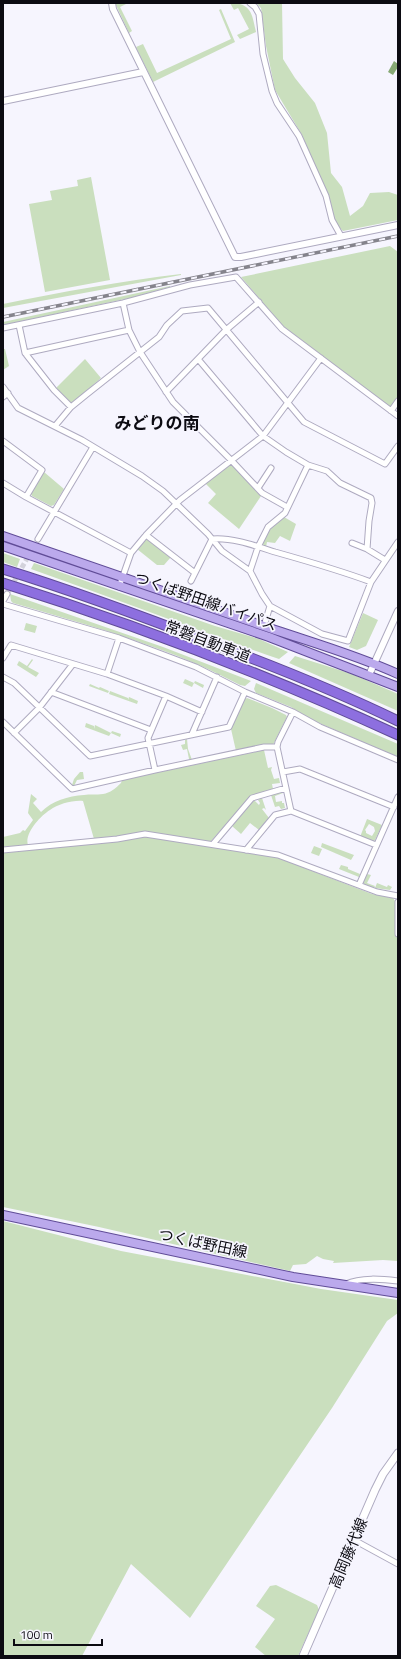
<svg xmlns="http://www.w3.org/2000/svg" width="401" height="1659" viewBox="0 0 401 1659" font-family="'Titillium Web','Noto Sans JP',sans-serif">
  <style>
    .green { fill: #cadfbe; fill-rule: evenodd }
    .water { fill: #87a975 }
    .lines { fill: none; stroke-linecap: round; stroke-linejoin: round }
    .minor-tunnel { stroke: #d3d2db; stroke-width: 5; stroke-dasharray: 5 2.5; stroke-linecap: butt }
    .minor-casing { stroke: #aeaac0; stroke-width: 7 }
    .tertiary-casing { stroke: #aeaac0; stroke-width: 8 }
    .secondary-casing { stroke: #aeaac0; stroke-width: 9 }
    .primary-casing { stroke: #604c97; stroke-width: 10 }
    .motorway-casing { stroke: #604c97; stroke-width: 11 }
    .minor { stroke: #fff; stroke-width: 5 }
    .tertiary { stroke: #fff; stroke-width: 6 }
    .secondary { stroke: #fff; stroke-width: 7 }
    .primary { stroke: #bba9ec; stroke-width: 8 }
    .motorway { stroke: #8d6fdf; stroke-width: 9 }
    .rail-casing { stroke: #85848c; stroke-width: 3.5 }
    .rail { stroke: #f6f5fe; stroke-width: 2; stroke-dasharray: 6; stroke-linecap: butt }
    .labels { text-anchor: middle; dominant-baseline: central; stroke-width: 3.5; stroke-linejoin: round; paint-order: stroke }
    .street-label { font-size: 15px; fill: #0c0b12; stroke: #f6f5fe }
    .quarter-label { font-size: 17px; font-weight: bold; fill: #0c0b12; stroke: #f6f5fe }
  </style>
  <rect width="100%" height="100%" fill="#f6f5fe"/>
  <path class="green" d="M115,3H128L120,7L132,31L129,33Z
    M230,3C251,3 252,13 256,32L240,39L237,35L249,29L238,8L234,10Z
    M256,3H282L283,59L295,78L315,103L327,133L331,173L342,187L350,216L363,206L370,193L389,192L398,195V220L343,231L338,226L332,213L328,196L302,135L275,90L266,46L261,8Z
    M221,9L235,42L153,82L136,47L143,44L157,73L231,39L219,10Z
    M91,177L110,280L45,292L29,204L52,200L50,191L78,186L77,180Z
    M390,246L398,252V397L392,406H389L283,326L241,277Z
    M181,274V275L3,308V304C62,292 121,281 181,274Z
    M170,286V287L130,298L3,325V322Z
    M3,349H5L9,366L3,370Z
    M85,359L101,378L73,403L70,402L56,388Z
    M228,463L231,464L261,496L239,529L208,503L216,494L205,483Z
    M44,472L64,489L54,505L51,506L32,496L31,494Z
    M284,517L296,524L290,541L280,536L275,543L267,542L266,547L262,545L269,530Z
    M145,539H147L171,557L164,565H157L137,549Z
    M3,553L20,559L17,567L3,562Z
    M34,563L215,626L259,639L288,652L279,659C196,630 114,598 31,569Z
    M10,594L163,647L251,681L245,686L240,685C226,678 213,671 199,665C139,639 75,621 13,603L11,601Z
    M363,613L378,620L366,646L357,650L349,647Z
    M26,623L37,626L35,633L24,630Z
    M295,656L352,674L398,694V711L289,663Z
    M32,659L33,660L28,667L39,673L36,677L17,665L19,661L27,666Z
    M185,679L194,683L195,681L204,685L203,688L194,683L192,687L183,683Z
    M256,683L398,744V757L328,727L304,716L291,707L256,693L254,689Z
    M90,684L99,688L100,687L109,691L108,693L89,686Z
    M110,691L128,698V700L129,697L138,701L137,704L109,694Z
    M247,698L272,708L286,715L287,717L273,745L263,744L236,751L231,729L245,699Z
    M86,723L94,726V729L95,725L111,733L112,731L121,734L120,737L111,733L109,736L85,727Z
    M187,739L188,749L192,760L189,759L187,749L183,750L181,745L185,744V740Z
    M264,750L268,768L272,767L271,770L274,779L279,778L280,783L272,784L273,789L252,795L211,841V847L276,857L372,894L393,898L395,901V936L398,938V1261L383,1260L333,1263L334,1261L323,1259L317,1256L306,1264L293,1265L290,1271L99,1227L3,1207V853L98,843L97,838L94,839L83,801C73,800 58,804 50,810C40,816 24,834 28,845L3,847V837L20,833L23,830L25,831L33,820L28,813L31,794L37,799L33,803L41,812C52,801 68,796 84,795C90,794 96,795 103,794C110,793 116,788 121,783L122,780Z
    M80,772H83L84,779L77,780L74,786L72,785L74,779Z
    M282,792L283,793L275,796L276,802L282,801V803H284L285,808L281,809L279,806L275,807L271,795Z
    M262,798L266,810L264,808L262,809L269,818L259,830L250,823L241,834L232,826L254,800L259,805L260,803L258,800Z
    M367,819L382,825L375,840L373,842L360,837ZM369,824L374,827L375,831L372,836L366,833V831L365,830Z
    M322,843L354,855L351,860L321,847Z
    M314,846L322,849L319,856L311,853Z
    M341,865L348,867V869L360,874L359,877L339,869Z
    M367,874L371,875L367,883L375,886L374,888L364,884L363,882Z
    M377,883L387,887L388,885L392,887L390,890L375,888Z
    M3,1221L121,1251L321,1289L398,1300V1313L387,1321L332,1408L190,1618L131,1564L82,1656H3Z
    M276,1585L317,1605L319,1610L298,1656H266L255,1647L275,1619L256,1606L270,1586Z"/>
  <path class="water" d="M394,61L398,64V67L393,75L388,72Z"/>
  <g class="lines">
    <path class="minor-tunnel" d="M7,594L38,539"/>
    <defs>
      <path id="minor" d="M250,3L255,7L259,14L263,54L272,91L277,103L299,136L326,196L332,220L341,236
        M123,303L129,330L140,352L173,402L231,460L262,493L287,507
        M19,325L25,353L54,390L71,407
        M3,328L123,303L190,285L236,277L282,329L398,416
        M25,353L129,330
        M198,359L263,436L286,452L308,465L285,513L268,527L258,547L250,571
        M3,387L18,408L82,440L142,476L163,491L208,534L222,551L250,571L262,594L270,606L322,634L348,641L371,582L398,542
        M166,392L226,330L259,302
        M3,397L8,393
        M391,411L398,401
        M55,426L71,407L87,394L159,337L167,325L182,311L208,308L304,422L385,464L398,446
        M3,441L42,470L26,497
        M308,465L327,471L340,483L371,498L372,503L369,521L367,549L385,560
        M3,483L26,497L131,553
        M258,488L271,468
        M146,535L195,573L212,539C231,537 256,546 275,552C307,561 339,570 371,582
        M38,539L93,447
        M352,543L367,549
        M191,581L195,573
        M119,587L131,553L146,535L180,500L263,436L321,358
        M3,601L7,594
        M3,604L119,638L196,667L245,692L293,712L320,727L398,760
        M264,626L270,606
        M3,658L11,645L107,674L119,638
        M107,674L166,696L202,712
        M3,677L14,683L90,756L229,727L245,692
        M51,692L151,730
        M293,712L278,742L277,747L291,811L376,845
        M3,722L72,789L155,770L264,747H277
        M14,733L39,708L73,664
        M192,734L217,677
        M155,770L148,738L166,696
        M283,772L300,769L394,807
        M213,844L252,798L286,788
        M3,850L117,839L145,834L278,855L377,892L398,896
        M246,850L275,815L291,811
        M359,885L398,797
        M398,902V934
        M346,1284C361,1277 382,1279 398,1281
        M354,1540L398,1564"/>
      <path id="tertiary" d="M112,3L113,9L235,257H241L398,225
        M3,101L143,72
        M369,675L398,611"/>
      <path id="secondary" d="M303,1656L375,1490L383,1474L398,1453"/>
      <path id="primary" d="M3,536C87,565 171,594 255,623C303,640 352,653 398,674
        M3,546L269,637L398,687
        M3,1215L293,1277L398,1293"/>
      <path id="motorway" d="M3,569C74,591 144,617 214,644C276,667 338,692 398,721
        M3,583C137,625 270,676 398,735"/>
    </defs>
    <use href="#minor" class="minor-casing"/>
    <use href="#tertiary" class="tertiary-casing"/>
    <use href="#secondary" class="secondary-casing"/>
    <use href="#primary" class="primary-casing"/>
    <use href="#motorway" class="motorway-casing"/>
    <use href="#minor" class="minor"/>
    <use href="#tertiary" class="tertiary"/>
    <use href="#secondary" class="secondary"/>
    <use href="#primary" class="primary"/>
    <use href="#motorway" class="motorway"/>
    <defs>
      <path id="rail" d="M3,317L398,236"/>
    </defs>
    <use href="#rail" class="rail-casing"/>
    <use href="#rail" class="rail"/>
  </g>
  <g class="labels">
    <g class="street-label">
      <text transform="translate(206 601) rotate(19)">つくば野田線バイパス</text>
      <text transform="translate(208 641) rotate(21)">常磐自動車道</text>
      <text transform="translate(203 1243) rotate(12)">つくば野田線</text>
      <text transform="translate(348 1553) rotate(-67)">高岡藤代線</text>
    </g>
    <g class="quarter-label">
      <text x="157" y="423">みどりの南</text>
    </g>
  </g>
  <rect width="401" height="1659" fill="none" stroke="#0c0b12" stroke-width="8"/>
  <path d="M14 1639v6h88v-6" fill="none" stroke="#0c0b12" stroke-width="2"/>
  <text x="20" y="1639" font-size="12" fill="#0c0b12" stroke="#f6f5fe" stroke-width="3" paint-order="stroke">100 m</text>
</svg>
